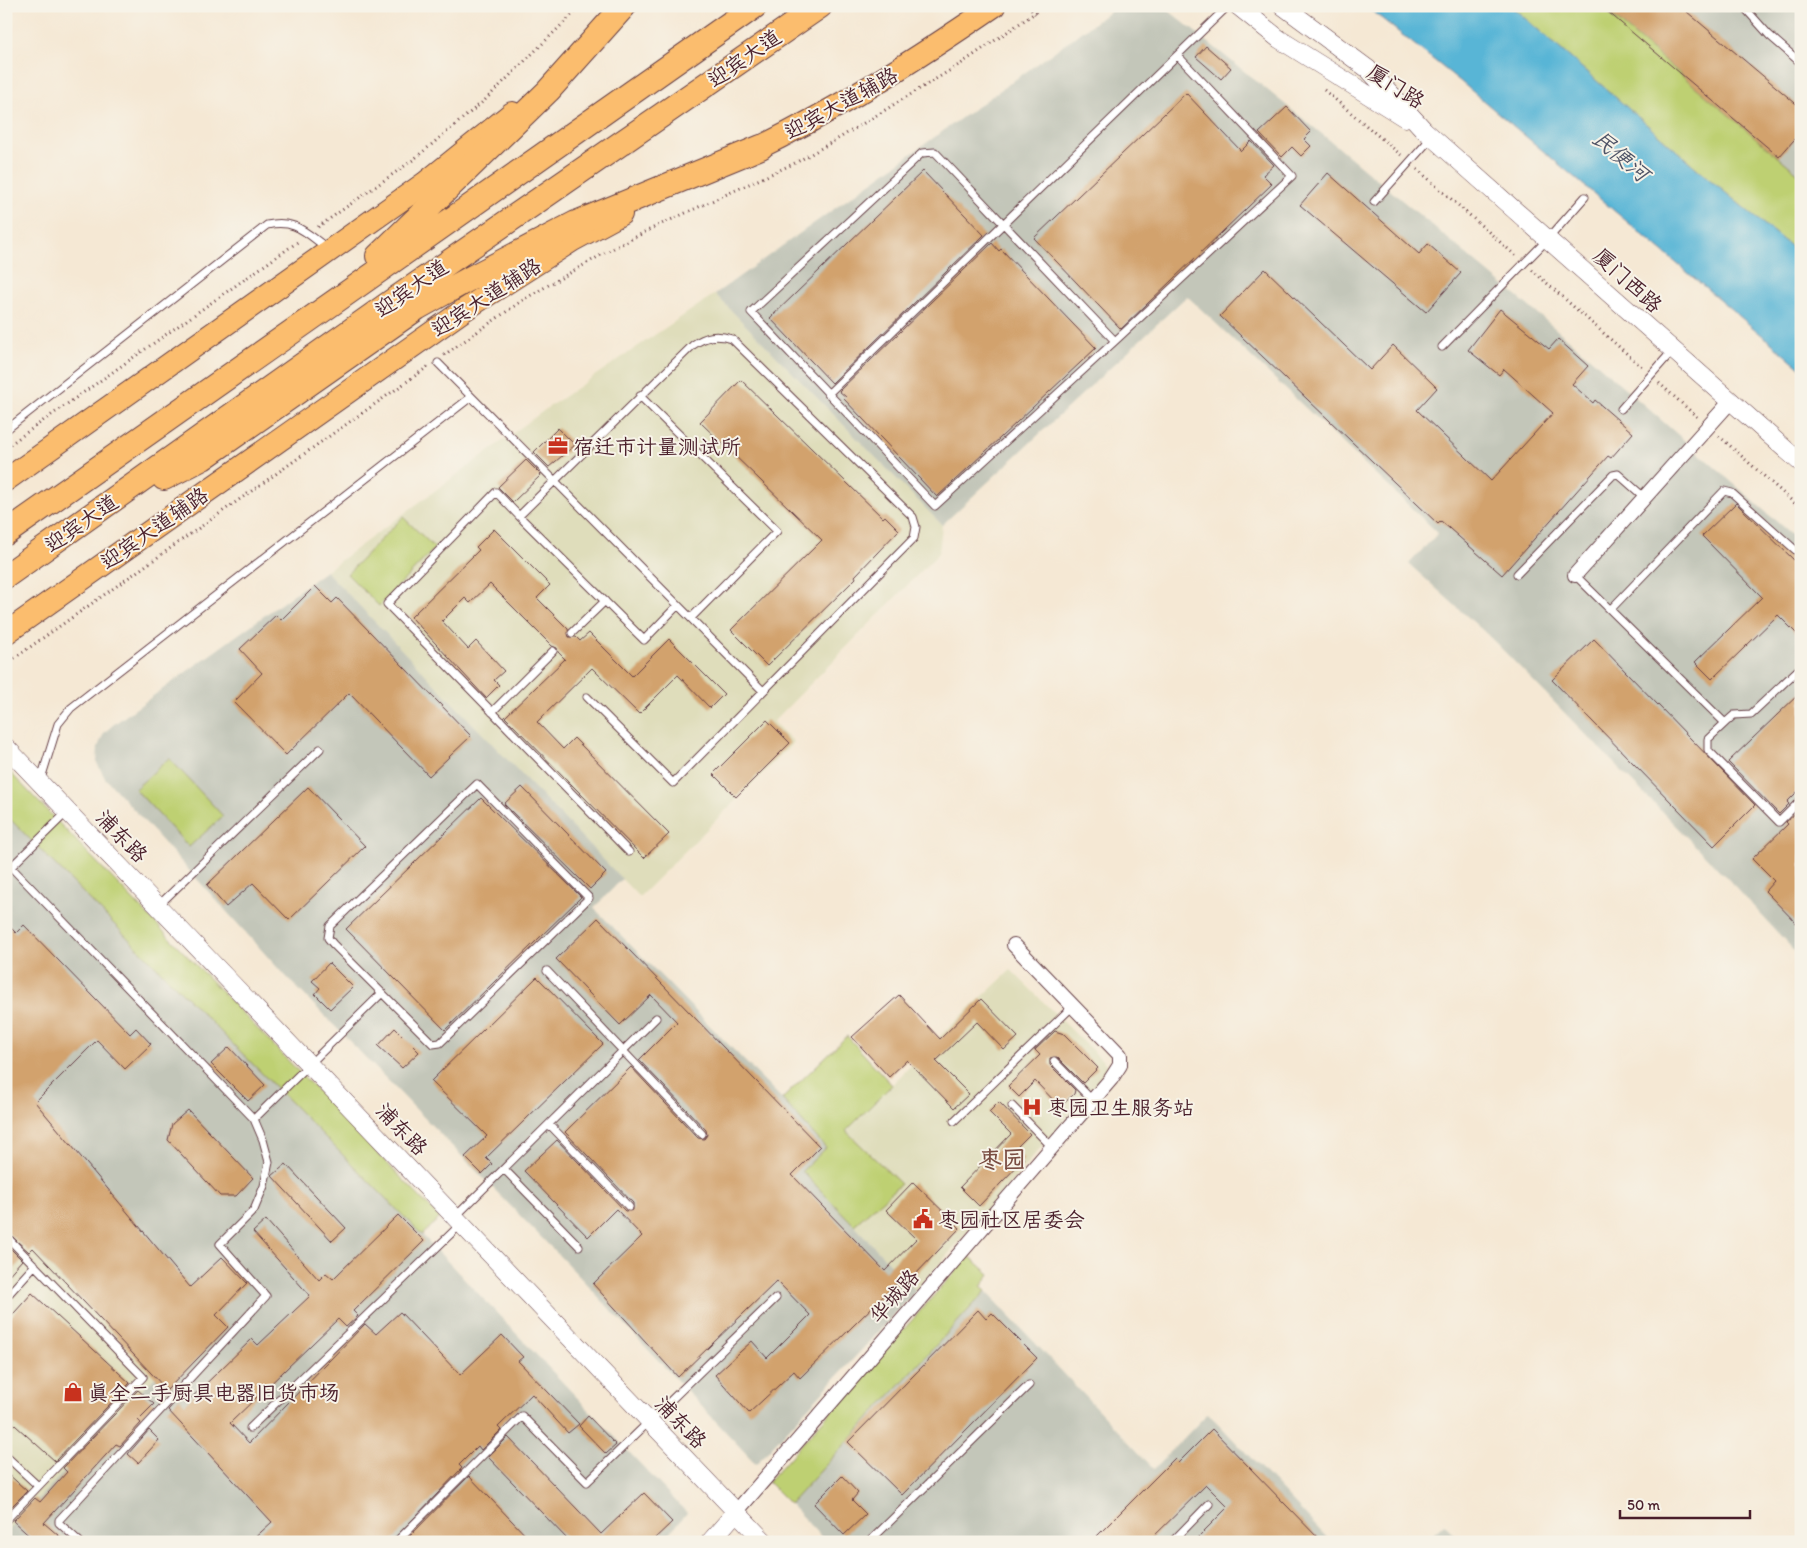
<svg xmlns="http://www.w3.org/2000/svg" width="1807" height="1548" viewBox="0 0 1807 1548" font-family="Itim,'LXGW WenKai TC',sans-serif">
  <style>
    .built { fill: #dfddbb }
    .industrial { fill: #c3c6b9 }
    .green { fill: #bed072; stroke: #84784e }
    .water { fill: #58b5d6; stroke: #516a80 }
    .building { fill: #d2a26d }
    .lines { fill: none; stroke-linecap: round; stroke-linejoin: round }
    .service-casing { stroke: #643d44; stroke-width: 9 }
    .minor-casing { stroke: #643d44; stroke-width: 16 }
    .tertiary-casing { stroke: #643d44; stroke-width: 19 }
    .primary-casing { stroke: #643d44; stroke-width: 24 }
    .trunk-casing { stroke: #643d44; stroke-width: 26 }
    .path { stroke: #643d44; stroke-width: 3; stroke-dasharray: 1 4; stroke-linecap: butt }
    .service { stroke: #fff; stroke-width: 7 }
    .minor { stroke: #fff; stroke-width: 14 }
    .tertiary { stroke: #fff; stroke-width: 18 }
    .primary { stroke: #fbbd6e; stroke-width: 22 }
    .trunk { stroke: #fbbd6e; stroke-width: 24 }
    .labels { text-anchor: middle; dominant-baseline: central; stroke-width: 4; stroke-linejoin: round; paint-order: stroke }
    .street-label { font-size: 21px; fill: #4a1f2b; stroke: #f7f3e8 }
    .poi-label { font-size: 21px; fill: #4a1f2b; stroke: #f7f3e8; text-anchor: start }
    .water-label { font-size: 22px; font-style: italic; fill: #4f5467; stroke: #f7f3e8 }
    .quarter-label { font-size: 24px; font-weight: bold; fill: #7a4d42; stroke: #f7f3e8 }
  </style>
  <rect width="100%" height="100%" fill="#f7f3e8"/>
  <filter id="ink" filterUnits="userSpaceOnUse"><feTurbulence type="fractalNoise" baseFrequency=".02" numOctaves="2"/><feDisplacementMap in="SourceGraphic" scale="10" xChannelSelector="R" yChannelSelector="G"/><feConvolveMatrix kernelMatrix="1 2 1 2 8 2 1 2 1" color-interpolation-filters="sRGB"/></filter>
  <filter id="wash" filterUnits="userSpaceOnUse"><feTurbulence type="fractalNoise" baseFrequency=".0096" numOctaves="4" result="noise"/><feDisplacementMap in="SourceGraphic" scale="20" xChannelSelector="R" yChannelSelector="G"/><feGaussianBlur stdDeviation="1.12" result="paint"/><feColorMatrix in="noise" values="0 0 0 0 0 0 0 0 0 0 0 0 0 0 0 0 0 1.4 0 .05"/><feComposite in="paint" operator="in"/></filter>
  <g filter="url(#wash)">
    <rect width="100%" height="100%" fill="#f5e8d4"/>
    <path class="built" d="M715,294L942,525L939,553L773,722L794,742L639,897L326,571L546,409Z
      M1011,970L1110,1068L916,1291L854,1225L901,1184L846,1131L943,1033Z
      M6,1221L156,1376L6,1534Z"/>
    <path class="industrial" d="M1118,6H1163L1343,151L1594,361L1801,543V958L1730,881L1489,636L1409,564L1438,533L1187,296L942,525L715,294Z
      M1600,6H1801V176L1779,158Z
      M326,571L622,879L594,908L782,1099L826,1148L803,1171L916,1291L756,1464L577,1274L277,967L105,778L97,763L98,747L104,733L113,725Z
      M6,815L390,1201L687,1513L661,1542H6V1534L15,1523L156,1376L6,1221Z
      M986,1291L1154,1469L1208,1413L1331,1542H826L790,1504Z
      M1444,1524L1462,1542H1425Z"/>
    <path class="green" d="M1511,6H1600L1801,176V255L1709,179Z
      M403,517L435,548L379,606L347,574Z
      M169,758L223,816L189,847L135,789Z
      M6,768L440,1218L422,1235L6,815Z
      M847,1036L892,1085L846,1131L901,1184L854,1225L802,1171L826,1148L782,1099Z
      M969,1256L990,1274L981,1287L986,1291L790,1504L768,1482Z"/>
    <path class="water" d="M1366,6H1511L1709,179L1801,255V368L1460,81Z"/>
    <g id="blocks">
      <path class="building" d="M1601,6H1680L1801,108V132L1779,157Z
        M1206,46L1231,68L1221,79L1196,57Z
        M1186,93L1241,151L1251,141L1274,165L1263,175L1272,184L1121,329L1034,238Z
        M1287,107L1311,132L1304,139L1311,146L1301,156L1292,147L1282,157L1259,133Z
        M923,171L984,235L832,383L770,318Z
        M1328,173L1419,254L1428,244L1461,273L1426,312L1300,205Z
        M992,243L999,251L1001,249L1096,348L937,497L844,399L846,397L839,391Z
        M1265,269L1370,370L1393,345L1437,388L1417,410L1491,481L1553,413L1504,369L1499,375L1468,350L1500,309L1549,349L1558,339L1588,366L1572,384L1593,403L1595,400L1633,433L1611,458L1608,456L1502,575L1441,521L1438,524L1220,316Z
        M741,380L883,518L885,516L899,530L855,576L856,578L767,666L731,630L822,540L700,422Z
        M558,428L575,445L549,467L534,452Z
        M526,460L541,475L513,502L498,487Z
        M1736,503L1801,567V638L1778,615L1712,679L1695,662L1762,597L1702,536Z
        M494,529L550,585L537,598L568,629L569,637H576L580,641L589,633L632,676L669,639L724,694L710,708L678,675L639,714L592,668L537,722L563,749L574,738L669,834L644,858L505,717L565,659L558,652L557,648L552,646L490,584L470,603L465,598L442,621L468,649L476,641L504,671L494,680L499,685L486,698L411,617L479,550L476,547Z
        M315,586L332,603L337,598L471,736L429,776L349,693L286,755L234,702L262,673L240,649L276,615L281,620Z
        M1594,639L1755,805L1714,846L1552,680Z
        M1801,692V788L1787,802L1789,804L1779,814L1728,762Z
        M767,720L790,743L736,797L713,774Z
        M308,787L365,846L289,920L253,883L226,907L207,885Z
        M522,787L606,873L590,889L504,804Z
        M481,798L581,897L445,1030L346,929Z
        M1801,811V928L1765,891L1774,881L1752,859L1788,824L1786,822L1797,812L1798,814Z
        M598,918L820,1147L792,1175L885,1271L916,1239L886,1210L913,1182L960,1228L912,1278L907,1273L800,1378L794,1371L749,1413L715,1375L752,1341L767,1358L810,1315L777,1281L678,1377L593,1284L642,1236L616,1209L588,1237L524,1171L557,1140L625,1211L633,1210V1203L565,1132L631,1067L698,1138L704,1139L707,1135L706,1130L639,1060L677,1022L651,995L620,1025L556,959Z
        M6,923L16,933L24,925L130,1034L136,1028L151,1044L125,1069L97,1040L35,1102L190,1287L222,1257L247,1283L216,1315L228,1327L167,1390L33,1248L29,1252L6,1231Z
        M329,963L353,987L330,1009L315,994L320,988L312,981Z
        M537,977L603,1044L486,1158L492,1164L482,1174L465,1157L487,1136L431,1081Z
        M899,995L940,1039L981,999L1018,1037L1004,1050L977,1022L936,1061L969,1094L954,1108L907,1060L889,1077L852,1037Z
        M395,1028L419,1052L402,1068L378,1046Z
        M1055,1031L1064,1034L1098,1068L1083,1083L1057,1057L1050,1058V1065L1075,1090L1074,1094L1060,1107L1035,1081L1019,1097L1008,1086L1040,1055L1035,1050Z
        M229,1047L265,1085L248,1101L211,1064Z
        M999,1102L1030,1134L1014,1150L1024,1159L979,1206L960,1187L1011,1134L989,1112Z
        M188,1110L253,1178L236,1196H220L168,1140L172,1124Z
        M286,1164L346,1228L332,1241L272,1176Z
        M398,1215L424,1241L353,1311L358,1316L346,1327L338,1319L230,1423L249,1443L365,1324L376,1334L400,1312L460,1375L502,1335L523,1357L518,1361L579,1424L568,1433L532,1394L498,1427L501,1430L481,1450L478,1446L459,1465L462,1468L391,1542H250L272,1522L168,1410L179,1398L185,1404L252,1339L258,1345L310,1296L253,1232L266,1220L319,1280L326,1273L333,1279Z
        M6,1244L22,1260L6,1278Z
        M32,1293L130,1383L55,1461L6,1417V1322Z
        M978,1310L986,1319L992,1313L1037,1358L902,1495L848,1442Z
        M138,1390L154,1404L138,1420L141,1423L120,1446L116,1444L44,1523L66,1542H36L13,1521L35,1498L40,1502L67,1472L63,1468Z
        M588,1416L616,1445L606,1454L579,1426Z
        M1212,1429L1322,1542H1193L1228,1507L1206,1485L1148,1542H1091L1174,1459L1178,1463Z
        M149,1430L159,1440L138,1463L128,1454Z
        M508,1437L601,1534L644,1493L672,1522L651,1542H570L488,1457Z
        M6,1472L27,1491L6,1512Z
        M469,1476L532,1542H404Z
        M842,1476L858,1493L852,1500L866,1514L844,1535L814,1504Z"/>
    </g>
  </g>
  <g filter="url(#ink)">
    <use href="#blocks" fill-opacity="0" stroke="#643d44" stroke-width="1"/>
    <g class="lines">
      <defs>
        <path id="service" d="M1743,6L1769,35L1801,63
          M935,152L1115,341L935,506L751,312L922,153Z
          M1374,202L1432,137
          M1115,341L1292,176L1178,56
          M1442,347L1548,239L1585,197
          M438,363L763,691
          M828,394L1228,6
          M640,396L777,531L691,618
          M1621,409L1673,350
          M6,430L267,225C295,219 305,232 327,248
          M519,516L496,492L387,604L629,852
          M1517,574L1613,475L1618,474L1645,498
          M1575,575L1725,723L1708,739V750L1779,822L1801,800
          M1611,609L1724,491L1732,493L1801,555
          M572,633L605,601
          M587,697L673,783L914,538L916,527L913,517L732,339C716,334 706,336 693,345L519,516L644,640L678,605
          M492,712L553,651
          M1725,723L1734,715L1751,714L1801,667
          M40,782L58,724L71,708L471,397
          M68,811L11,867L254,1119L263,1140L269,1162L264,1186L254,1210L220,1244L266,1296L59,1520V1523L80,1542
          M158,906L320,749
          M547,971L702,1134
          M1054,1061L1092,1100
          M1012,1106L1052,1147
          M254,1119L382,993L333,944L328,938L330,926L477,784L589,898L440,1043L433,1044L382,993
          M954,1121L1073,1006
          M549,1124L629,1207
          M504,1169L579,1246
          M455,1217L656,1018
          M6,1236L143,1377L6,1520
          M6,1297L35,1265
          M250,1428L461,1224
          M6,1456L37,1485
          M396,1542L522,1416L587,1482L776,1298
          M869,1542L1029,1385
          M1172,1542L1209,1504"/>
        <path id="minor" d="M1575,575L1731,401
          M736,1512L1111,1079L1120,1065V1055L1014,945"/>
        <path id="tertiary" d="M1238,6L1279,39L1405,118
          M1283,6L1368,69L1424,130L1801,463
          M6,747L765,1542
          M710,1542L736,1512"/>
        <path id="primary" d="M744,155C834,112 912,62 994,6
          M6,480L425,183L512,113
          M6,633L464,310L573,240L621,214"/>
        <path id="trunk" d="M378,256L548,91L624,6
          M164,478L203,458L417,308L469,279L576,223L761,147
          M6,533L755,6
          M6,576L391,302L820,6"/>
      </defs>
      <use href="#service" class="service-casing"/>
      <use href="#minor" class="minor-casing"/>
      <use href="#tertiary" class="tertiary-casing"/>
      <use href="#primary" class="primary-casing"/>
      <use href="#trunk" class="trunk-casing"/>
      <path class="path" d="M1028,6L1035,14
        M1324,90L1401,155
        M1417,169L1516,256
        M318,227L413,160L485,100L581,6
        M1532,270L1643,368
        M444,355L526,298L610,250L655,227L795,163L841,137L962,63L1045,6
        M1659,383L1697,417
        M1719,436L1801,509
        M6,447L299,241
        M6,664L429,366"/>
      <use href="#service" class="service"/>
      <use href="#minor" class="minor"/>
      <use href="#tertiary" class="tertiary"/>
      <use href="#primary" class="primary"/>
      <use href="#trunk" class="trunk"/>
    </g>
  </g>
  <defs>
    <symbol id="office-bare" viewBox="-9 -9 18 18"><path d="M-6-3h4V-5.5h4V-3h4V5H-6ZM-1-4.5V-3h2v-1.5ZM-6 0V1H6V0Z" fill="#c8321e" stroke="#f7f3e8" stroke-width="2.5" paint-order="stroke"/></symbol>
    <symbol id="hospital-bare" viewBox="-9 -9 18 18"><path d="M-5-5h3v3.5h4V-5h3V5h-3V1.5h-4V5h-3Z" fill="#c8321e" stroke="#f7f3e8" stroke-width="2.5" paint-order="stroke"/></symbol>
    <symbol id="civic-bare" viewBox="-9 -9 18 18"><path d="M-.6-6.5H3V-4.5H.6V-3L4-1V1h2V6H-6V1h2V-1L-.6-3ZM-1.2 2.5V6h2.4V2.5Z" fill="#c8321e" stroke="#f7f3e8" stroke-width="2.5" paint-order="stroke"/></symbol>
    <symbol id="shop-bare" viewBox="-9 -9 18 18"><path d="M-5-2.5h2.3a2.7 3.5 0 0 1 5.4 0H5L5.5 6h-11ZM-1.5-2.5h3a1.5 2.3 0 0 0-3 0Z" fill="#c8321e" stroke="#f7f3e8" stroke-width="2.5" paint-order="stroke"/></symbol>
  </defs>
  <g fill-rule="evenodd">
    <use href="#office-bare" x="544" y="432" width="28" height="28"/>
    <use href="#hospital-bare" x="1018" y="1093" width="28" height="28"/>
    <use href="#civic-bare" x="909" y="1205" width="28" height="28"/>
    <use href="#shop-bare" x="59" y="1378" width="28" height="28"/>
  </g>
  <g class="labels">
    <g class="street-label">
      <text transform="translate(744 58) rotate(-35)">迎宾大道</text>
      <text transform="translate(1396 86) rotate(32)">厦门路</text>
      <text transform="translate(841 103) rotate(-29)">迎宾大道辅路</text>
      <text transform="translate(1628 280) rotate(42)">厦门西路</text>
      <text transform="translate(411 288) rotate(-35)">迎宾大道</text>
      <text transform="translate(486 297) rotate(-33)">迎宾大道辅路</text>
      <text transform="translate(81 523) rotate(-35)">迎宾大道</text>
      <text transform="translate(154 528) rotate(-35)">迎宾大道辅路</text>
      <text transform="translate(122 836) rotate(46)">浦东路</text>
      <text transform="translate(402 1129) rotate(46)">浦东路</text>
      <text transform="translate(894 1296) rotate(-49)">华城路</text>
      <text transform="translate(681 1422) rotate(46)">浦东路</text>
    </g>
    <g class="poi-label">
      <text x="573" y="446">宿迁市计量测试所</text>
      <text x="1047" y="1107">枣园卫生服务站</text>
      <text x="938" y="1219">枣园社区居委会</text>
      <text x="88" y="1392">真全二手厨具电器旧货市场</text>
    </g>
    <g class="water-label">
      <text transform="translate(1621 156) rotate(40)">民便河</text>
    </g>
    <g class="quarter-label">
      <text x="1002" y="1159">枣园</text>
    </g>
  </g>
  <rect width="1807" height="1548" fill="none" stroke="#f7f3e8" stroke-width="25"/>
  <path d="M1620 1510v8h130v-8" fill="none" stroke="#4a1f2b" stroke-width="2.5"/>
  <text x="1627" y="1510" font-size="15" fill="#4a1f2b" stroke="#f7f3e8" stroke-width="4" paint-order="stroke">50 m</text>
</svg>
